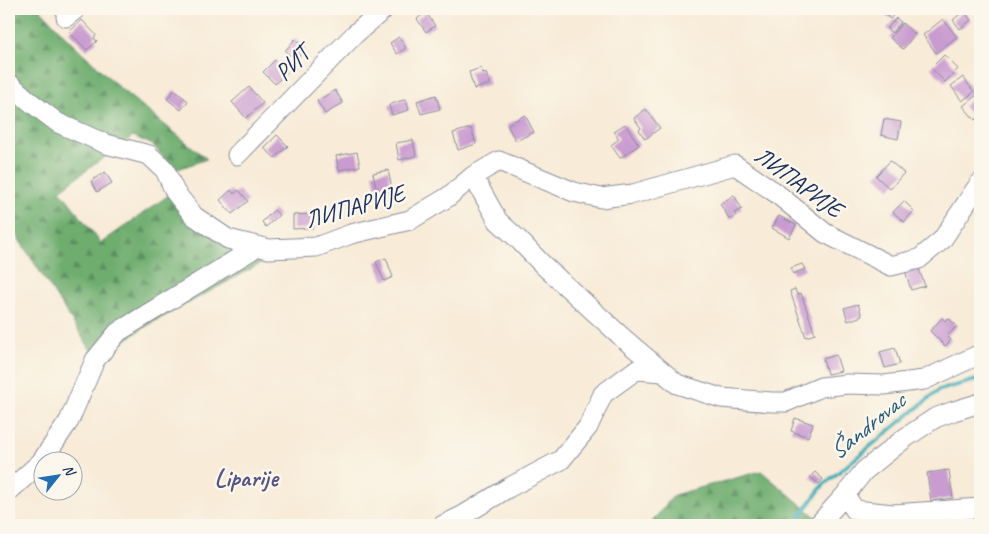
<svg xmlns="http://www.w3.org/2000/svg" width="989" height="534" viewBox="0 0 989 534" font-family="Caveat,sans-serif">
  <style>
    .forest { fill: url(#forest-firs); stroke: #446e66 }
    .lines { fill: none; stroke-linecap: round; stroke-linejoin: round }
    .stream { stroke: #3daeb8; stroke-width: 4 }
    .building { fill: #c99bd0 }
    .minor-casing { stroke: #8a8d9a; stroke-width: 21 }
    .minor { stroke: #fff; stroke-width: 19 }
    .labels { text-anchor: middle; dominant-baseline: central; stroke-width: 5; stroke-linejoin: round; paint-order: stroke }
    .street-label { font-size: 24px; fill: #1b2f5e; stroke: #fbf7ec }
    .water-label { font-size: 25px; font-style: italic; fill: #275b7e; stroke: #fbf7ec }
    .neighbourhood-label { font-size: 25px; font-weight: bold; fill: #585586; stroke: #fbf7ec }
  </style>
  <defs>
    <pattern id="forest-firs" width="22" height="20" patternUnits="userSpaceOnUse" patternTransform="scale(1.25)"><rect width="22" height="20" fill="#6ead6e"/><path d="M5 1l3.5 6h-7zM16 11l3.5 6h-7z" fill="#5a8d5e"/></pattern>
  </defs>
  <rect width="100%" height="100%" fill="#fbf7ec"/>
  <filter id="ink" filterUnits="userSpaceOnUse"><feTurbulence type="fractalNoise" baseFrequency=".02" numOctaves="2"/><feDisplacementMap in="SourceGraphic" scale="10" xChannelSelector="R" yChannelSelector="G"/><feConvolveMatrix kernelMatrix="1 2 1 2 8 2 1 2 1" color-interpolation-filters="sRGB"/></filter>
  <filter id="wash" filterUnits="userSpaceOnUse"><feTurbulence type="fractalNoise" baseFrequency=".0096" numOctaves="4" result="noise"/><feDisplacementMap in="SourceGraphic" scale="20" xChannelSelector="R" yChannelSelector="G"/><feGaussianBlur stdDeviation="1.12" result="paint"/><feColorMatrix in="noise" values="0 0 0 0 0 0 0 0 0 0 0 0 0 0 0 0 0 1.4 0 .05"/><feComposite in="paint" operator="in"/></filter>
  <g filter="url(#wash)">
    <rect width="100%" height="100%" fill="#f8ebd7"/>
    <path class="forest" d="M9,9H40L67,38L122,90L207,159L175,170L153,145L133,136L60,190L101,243L176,190L187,204L271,258L157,320L96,358L9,224Z
      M761,471L823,523L821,525H649L674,495Z"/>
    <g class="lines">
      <path class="stream" d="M794,525L823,485L939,390L980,379"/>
    </g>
    <g id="blocks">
      <path class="building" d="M879,9H899L890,19Z
        M964,11L971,20L960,29L953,20Z
        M426,12L435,26L426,32L417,19Z
        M896,18L901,22L892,33L887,29Z
        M943,19L957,37L936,53L923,35Z
        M82,20L96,35L94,38L97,41L87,50L69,32Z
        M902,23L915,34L903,49L890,38Z
        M399,37L406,48L397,54L390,43Z
        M295,39L305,49L296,60L285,51Z
        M944,55L958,69L945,82L931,68Z
        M275,60L287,72L275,84L263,72Z
        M481,68L483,74L486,73L490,84L474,89L469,72Z
        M963,77L974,92L962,101L951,86Z
        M249,87L263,103L246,118L232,102Z
        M174,90L188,101L181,110L167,99Z
        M335,90L343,103L325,114L317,101Z
        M436,95L440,109L421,114L417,101Z
        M977,95L980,99V116L975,120L963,106Z
        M406,99L409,110L392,115L389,105Z
        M646,109L660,128L645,139L639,130L641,128L634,118Z
        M525,115L534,132L516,141L507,125Z
        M884,119L901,122L898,139L881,135Z
        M625,124L639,145L620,158L611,145L619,139L614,131Z
        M471,128L476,144L458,150L453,133Z
        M277,135L288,146L275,158L264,148Z
        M413,140L416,156L399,160L396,143Z
        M357,152L360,166L339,170L336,156Z
        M890,161L904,173L890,189L876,176Z
        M388,170L392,189L377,193L373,173Z
        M105,172L112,183L97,192L91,181Z
        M231,190L234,194L239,190L248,201L232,214L220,200Z
        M734,195L742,209L734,213L736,216L730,220L720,204Z
        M904,201L914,211L904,222L893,212Z
        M274,210L279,215L266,227L262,222Z
        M312,214L313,228L293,229V215Z
        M779,216L796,225L789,238L772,228Z
        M386,258L393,277L384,281L376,262Z
        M802,264L805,269L793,274L791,268Z
        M918,266L925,286L911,290L905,270Z
        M795,289L797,295L801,293L815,334L806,337L790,291Z
        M858,304L862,316L848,321L844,308Z
        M942,318L945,321L948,318L957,326L947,336L951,340L945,346L930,331Z
        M895,348L900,364L885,368L880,352Z
        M836,355L841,371L827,374L823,359Z
        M795,418L813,424L808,437L791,431Z
        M949,470L953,498L931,501L927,473Z
        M815,472L823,479L819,484L810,477Z"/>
    </g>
  </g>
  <g filter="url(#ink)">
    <use href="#blocks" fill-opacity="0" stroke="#8a8d9a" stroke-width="1"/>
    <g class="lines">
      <defs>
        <path id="minor" d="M66,17L76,9
          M9,83L29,101L58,123L106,144L149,155L165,170L175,192L194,216L228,239L269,249L316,247L351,234L410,220L448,197L473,176L499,161L574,192L601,198L633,194L735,165L776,193L825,233L891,266L919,259L942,240L971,196L980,183
          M237,155L355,34L384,9
          M473,176L498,221L518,239L543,265L623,338L663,372
          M980,403L954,411L935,418L905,438L864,471L845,495L855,510L893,514L980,508
          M9,491L41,462L69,421L95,360L118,332L258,246
          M443,525L462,516L508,488L561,460L588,427L603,394L636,370L663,372L677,384L721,398L772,402H786L821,387L847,384L884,385L924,380L976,356L980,355
          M818,525L845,495"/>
      </defs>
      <use href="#minor" class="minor-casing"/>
      <use href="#minor" class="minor"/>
    </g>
  </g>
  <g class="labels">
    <g class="street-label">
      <text transform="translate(292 63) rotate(-45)">РИТ</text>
      <text transform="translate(799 182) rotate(36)">ЛИПАРИЈЕ</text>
      <text transform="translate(355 206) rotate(-16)">ЛИПАРИЈЕ</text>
    </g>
    <g class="water-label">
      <text transform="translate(867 426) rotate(-39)">Šandrovac</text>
    </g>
    <g class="neighbourhood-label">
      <text x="246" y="478">Liparije</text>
    </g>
  </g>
  <rect width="989" height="534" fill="none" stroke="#fbf7ec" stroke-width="30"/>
  <g transform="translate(58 476) rotate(60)"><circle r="24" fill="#fbf7ec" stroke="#a1a7b3"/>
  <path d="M0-4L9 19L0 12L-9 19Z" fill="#1f6fb2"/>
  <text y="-8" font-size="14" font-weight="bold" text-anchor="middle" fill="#1b2f5e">N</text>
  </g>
</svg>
